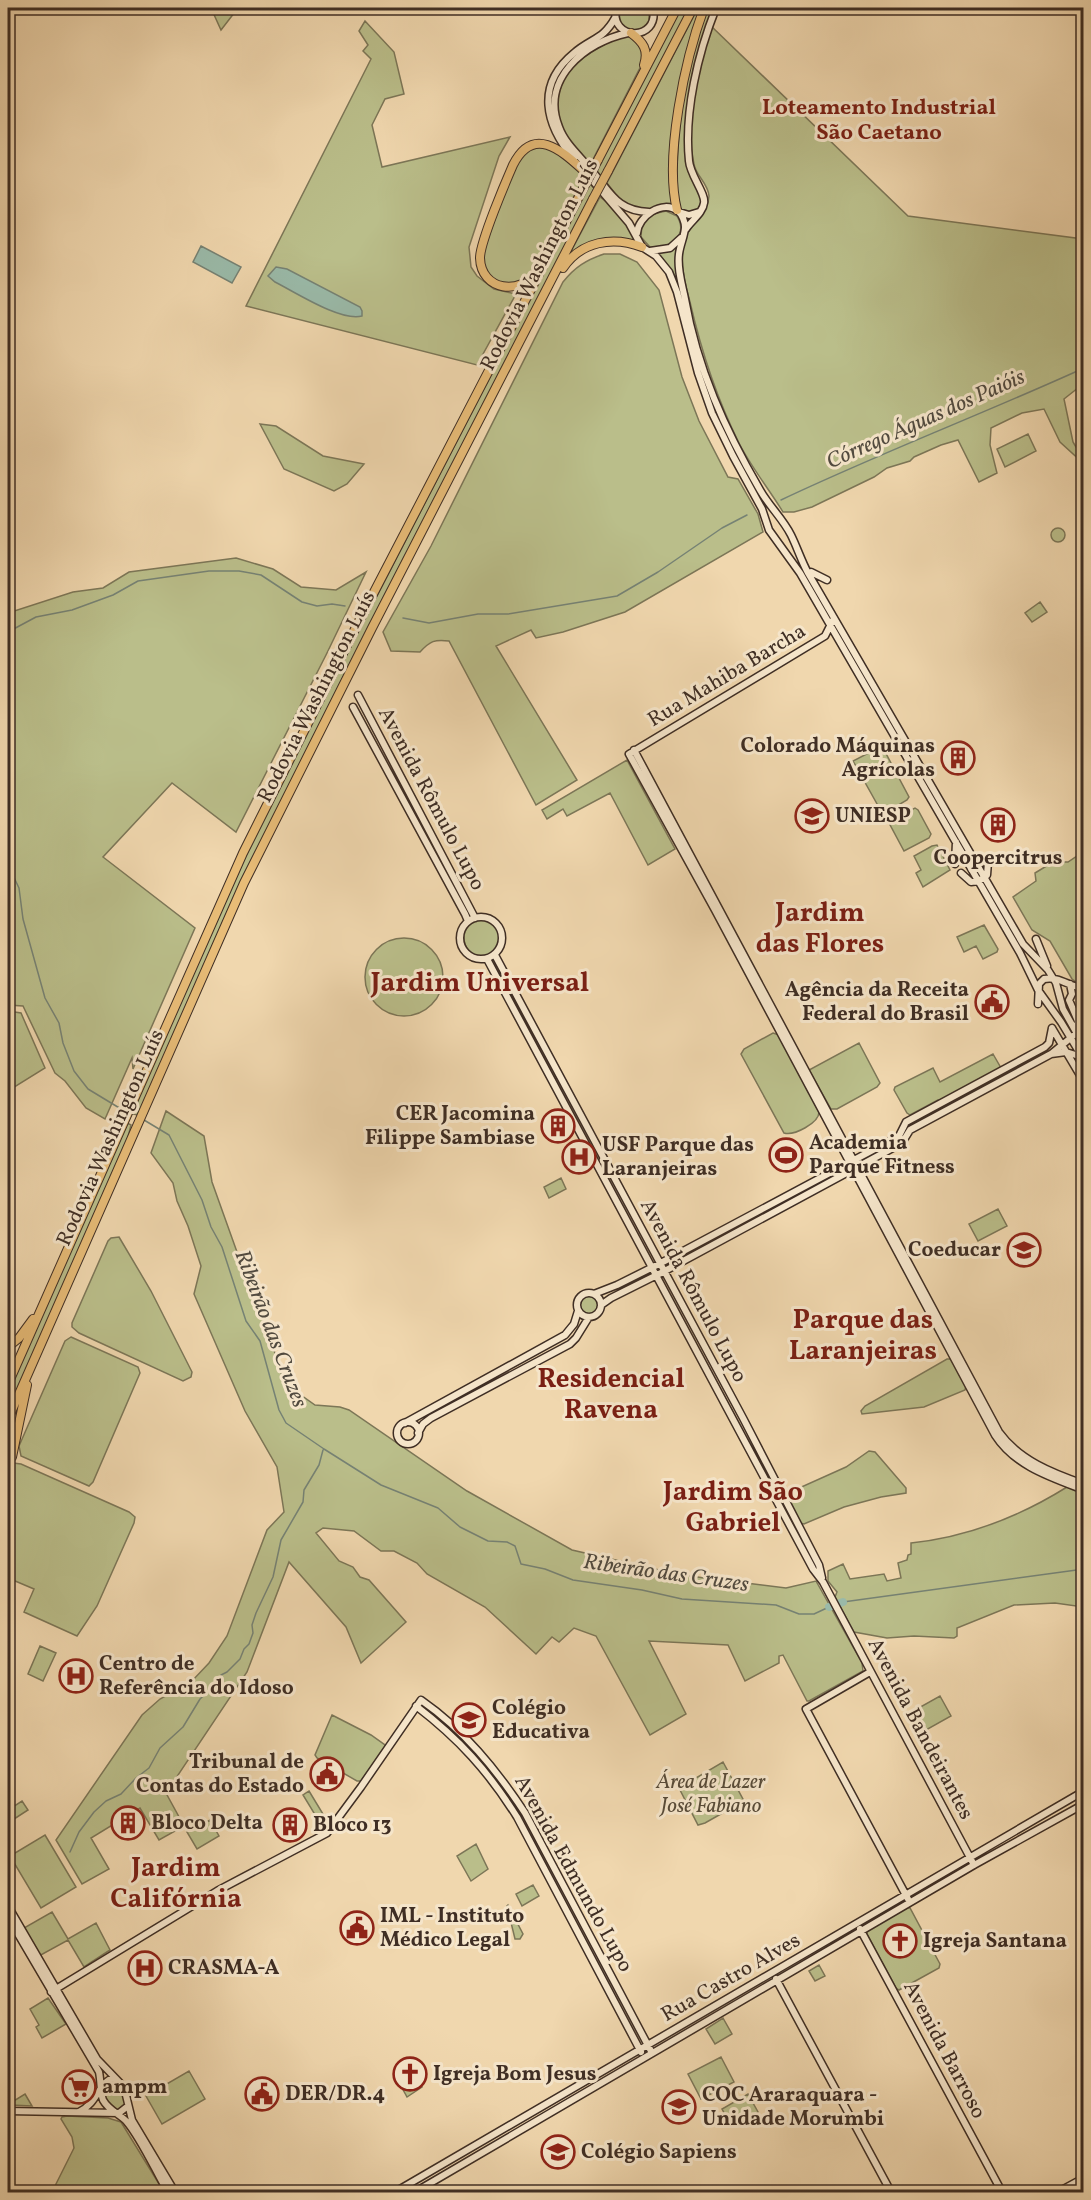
<svg xmlns="http://www.w3.org/2000/svg" width="1091" height="2200" viewBox="0 0 1091 2200" font-family="Vollkorn,serif">
  <style>
    .green { fill: #babe8a; stroke: #7c7657; stroke-width: 1.5 }
    .water { fill: #9abaa9; stroke: #768274; stroke-width: 1.5 }
    .lines { fill: none; stroke-linecap: round; stroke-linejoin: round }
    .stream { stroke: #768274; stroke-width: 1.5 }
    .river { stroke: #9abaa9; stroke-width: 8 }
    .secondary-casing { stroke: #3f2e24; stroke-width: 9 }
    .highway-casing { stroke: #3f2e24; stroke-width: 10 }
    .secondary { stroke: #f5e5ca; stroke-width: 6 }
    .highway { stroke: #e8bc77; stroke-width: 8 }
    .highway-bridge-casing { stroke: #3f2e24; stroke-width: 10; stroke-linecap: butt }
    .highway-bridge { stroke: #e8bc77; stroke-width: 8 }
    .labels { text-anchor: middle; dominant-baseline: central; stroke-width: 6; stroke-linejoin: round; paint-order: stroke }
    .street-label { font-size: 21px; fill: #3f2e24; stroke: #f5e5ca }
    .poi-label { font-size: 21px; font-weight: bold; fill: #3f2e24; stroke: #f5e5ca; text-anchor: start }
    .park-label { font-size: 21px; font-style: italic; fill: #584b38; stroke: #f5e5ca }
    .neighbourhood-label { font-size: 22px; font-weight: bold; fill: #7a1f14; stroke: #f5e5ca }
    .water-label { font-size: 22px; font-style: italic; fill: #514a3f; stroke: #f5e5ca }
    .district-label { font-size: 27px; font-weight: bold; fill: #7a1f14; stroke: #f5e5ca }
  </style>
  <rect width="100%" height="100%" fill="#f0d7ae"/>
  <filter id="stains"><feTurbulence type="fractalNoise" baseFrequency=".00333" numOctaves="4"/><feColorMatrix values="0 0 0 0 .2 0 0 0 0 .09 0 0 0 0 .02 0 0 0 .5 -.17"/></filter>
  <radialGradient id="worn" r=".72"><stop offset=".6" stop-color="#630" stop-opacity="0"/><stop offset="1" stop-color="#630" stop-opacity=".3"/></radialGradient>
  <path class="green" d="M211,8H238L221,30Z
    M619,8H649V21C641,33 628,33 620,22Z
    M680,8H690L608,167L600,176L597,173L600,161Z
    M698,8H703L681,87L674,206C662,204 656,208 645,210C627,212 616,195 607,183Z
    M706,8H712L693,70L686,143L688,171L702,199L699,208L693,213L682,211C675,198 677,180 677,166C679,132 681,98 689,65C694,46 700,27 706,8Z
    M365,21L394,52L404,94L385,99L372,125L382,167L510,137L499,156L469,247L471,267L477,276L494,289L516,294L477,365L246,306L371,59L363,51L368,45L359,31Z
    M710,25L908,216L1083,239V384L1064,399L1073,442L1083,459V463L1060,442L1044,409L1022,413L991,428L990,445L997,473L979,482L958,440L941,445L914,457L910,461L887,468L874,477L812,507L794,512H783C769,489 751,467 739,443C717,399 701,350 690,302C686,288 682,272 682,257C683,247 685,235 691,227C696,217 709,209 709,196C708,183 696,176 694,164C684,118 698,68 710,25Z
    M628,36L639,42L645,58L590,165C582,156 572,147 566,137C548,105 560,70 590,53C603,45 614,38 628,36Z
    M540,145L565,155L584,177L534,272C520,287 493,289 485,267C483,263 483,257 483,252L514,167L523,153Z
    M590,184L594,188L589,202L265,833L143,1106L137,1115L133,1114L135,1099L256,831L548,264Z
    M600,197L611,205L628,226L637,243L617,239L568,257Z
    M666,211L677,216C689,236 669,249 650,247L641,237L642,224L653,214Z
    M678,246L682,299H681L672,273L658,254Z
    M604,254H620L637,262L659,290L682,377L699,421L728,477L738,479L758,514L763,532L625,612L563,632L536,638L531,630L496,646L577,780L536,805L449,641C435,639 430,641 420,652L391,651L383,632L431,546L563,282C575,267 586,260 604,254Z
    M260,424L276,426L323,456L364,464L347,484L334,491L284,469Z
    M1028,434L1036,451L1005,467L997,449Z
    M1051 535a7 7 0 1 1 14 0a7 7 0 1 1-14 0Z
    M236,558L273,569L301,587L336,590L366,572L326,655L236,832L172,783L103,857L195,928L133,1069L132,1058L105,1119L86,1108L65,1081L55,1073L23,1006L8,1005V613L73,592L103,588L129,572Z
    M1040,602L1047,612L1032,622L1025,613Z
    M882,746L909,797L907,800L885,813L881,811L853,761Z
    M627,760L675,849L648,865L610,793L567,816L563,809L547,819L542,810Z
    M915,808L918,810L931,834L929,838L904,851L888,821Z
    M937,845L950,870L923,887L916,873L921,870L914,856L932,846Z
    M1083,852L1084,982L1078,983L1072,979L1050,941L1032,930L1013,897L1036,881L1035,873L1053,862H1068Z
    M464 938a18 18 0 1 1 36 0a18 18 0 1 1-36 0Z
    M984,925L998,949L997,952L983,959L976,946L964,952L957,937Z
    M365 977a39 39 0 1 1 78 0a39 39 0 1 1-78 0Z
    M8,1011L21,1013L45,1068L8,1091Z
    M773,1033L779,1035L819,1112C819,1123 794,1136 784,1133L741,1054L744,1049Z
    M859,1043L880,1083L877,1087L837,1109H831L809,1070Z
    M993,1054L1001,1068L940,1102L938,1100L910,1115L907,1113L894,1090L895,1087L933,1068L940,1082Z
    M166,1111L204,1136L212,1182L237,1252L259,1301L284,1383L315,1405L340,1407L349,1410L467,1491L572,1550L681,1575L786,1588L816,1581L862,1663L863,1671L809,1701H807L783,1655L779,1656V1663L745,1681L728,1645L649,1641L686,1714L650,1735L596,1636L574,1628L559,1642L552,1637L536,1654L485,1607L427,1574L417,1563L394,1551H381L354,1531L323,1528L316,1533L339,1561L353,1567L360,1577L369,1580L406,1622L361,1663L346,1627L289,1562L247,1672L166,1793L184,1826L159,1840L140,1808L91,1838L109,1869L82,1884L56,1840L142,1715L160,1699L192,1681L209,1663L227,1636L267,1530L284,1512L277,1467L245,1411L194,1294L201,1266L188,1226L177,1201L173,1183L151,1153Z
    M127,1123L131,1125L127,1141L8,1413V1389L119,1136Z
    M561,1178L566,1189L549,1198L544,1187Z
    M998,1209L1007,1226L978,1241L969,1224Z
    M119,1237L151,1291L192,1372L191,1377L183,1381L79,1333L72,1327V1323L108,1241L111,1238Z
    M580 1305a9 9 0 1 1 18 0a9 9 0 1 1-18 0Z
    M71,1337L138,1367L140,1373L93,1482L89,1486L21,1456L19,1446L65,1341Z
    M947,1359H952L966,1386L965,1390L924,1407L862,1414L861,1411L865,1406Z
    M869,1451L875,1452L906,1488V1493L881,1497L844,1507L804,1524L800,1523L787,1497L788,1493L846,1467Z
    M13,1463L21,1464L129,1512L135,1517L134,1523L97,1606L77,1636L24,1612L34,1589L8,1578V1471Z
    M1067,1487L1083,1493V1607L1055,1603L1014,1605L957,1628V1636L954,1638L914,1636L887,1638L854,1632L835,1597L837,1592L828,1581V1571L843,1564L850,1579L884,1574L887,1581L901,1578L898,1563L907,1560L908,1555L911,1554V1543C968,1537 1019,1517 1067,1487Z
    M40,1646L56,1653L43,1681L28,1674Z
    M940,1696L951,1716L926,1730L915,1710Z
    M332,1715L371,1735L385,1745V1747L361,1781H357L317,1758L315,1755Z
    M723,1762L744,1801L705,1823L698,1825L679,1788Z
    M309,1791L323,1814L317,1818L303,1795Z
    M22,1801L28,1810L11,1821L8,1810Z
    M210,1820L219,1836L197,1849L187,1832Z
    M45,1835L76,1887L41,1908L10,1856Z
    M476,1844L488,1869L471,1881L457,1856Z
    M533,1885L539,1896L522,1906L516,1894Z
    M508,1905L523,1934L520,1939H515L507,1906Z
    M906,1907L910,1908L940,1964L939,1968L899,1990L896,1988L867,1934V1929Z
    M52,1912L68,1939L96,1923L110,1950L84,1967L68,1940L39,1956L24,1928Z
    M819,1965L825,1976L815,1981L809,1971Z
    M48,1998L66,2024L42,2038L36,2027L39,2025L30,2009Z
    M723,2018L732,2034L715,2044L706,2029Z
    M721,2057L734,2082L701,2099L688,2074Z
    M412,2065L422,2087L407,2097L395,2075Z
    M189,2071L205,2099L162,2124L146,2096Z
    M113,2081L121,2087L126,2102C124,2107 121,2109 115,2110C107,2103 101,2096 105,2085Z
    M25,2094L32,2106L11,2105L12,2102Z
    M748,2094L758,2112L732,2127L722,2109Z
    M67,2116L108,2118L121,2122L164,2192H52L74,2148L72,2137L61,2119L62,2117Z"/>
  <path class="water" d="M201,246L241,267L232,283L193,262Z
    M276,267L287,269L360,307L362,311V316C341,322 295,292 275,282L268,276Z"/>
  <g class="lines">
    <path class="stream" d="M781,500C880,453 983,414 1084,368
      M403,618L429,623L478,614H508L617,596L658,572L722,528L747,515
      M8,632L36,617L72,610L113,595L138,581L209,571H239L261,575L302,602L317,606L332,604L345,606
      M8,865L19,888L23,919L45,998L59,1023L63,1043L74,1071L88,1089L126,1112
      M144,1120L169,1135L202,1200L211,1227L222,1247L246,1321L260,1341L279,1410L286,1423L324,1449L381,1485L438,1508L460,1527L488,1541L507,1542L515,1546L521,1564L545,1569L573,1580L642,1590L682,1599L776,1605L799,1614H814L829,1607
      M843,1602L1084,1569
      M70,1852L79,1832L94,1812L106,1801L121,1794L136,1778L149,1768L160,1748L183,1727L200,1699L218,1682L221,1675L227,1672L240,1659L244,1649L249,1644L253,1633L252,1625L256,1613L273,1577L281,1540L303,1502L304,1490L319,1465L323,1450"/>
    <path class="river" d="M829,1607L843,1602"/>
    <defs>
      <path id="secondary" d="M616,8C609,41 660,42 653,8
        M628,33C585,42 540,79 559,127C565,144 581,157 592,171C611,193 617,211 649,212
        M574,159C545,125 535,85 574,53C591,38 603,40 615,18
        M581,167L629,223L642,247L656,256L669,272L677,292L698,373L712,413L733,456L762,509L769,530L800,573L1020,953L1038,990L1061,1022L1084,1060
        M679,212L689,215L699,212
        M686,229C691,221 703,213 704,203C706,194 690,175 689,161C684,112 698,53 716,8
        M637,233C638,217 662,199 678,211C682,214 685,222 685,227C685,235 680,245 679,254C677,269 682,284 685,299C697,368 725,430 760,490C769,506 783,519 791,535C797,547 801,560 808,573L1023,944L1048,970L1056,983L1063,1009L1084,1046
        M650,251L670,248L681,238
        M808,573L811,572L827,580
        M834,618L825,636L629,754L715,910L995,1435C1015,1466 1050,1477 1084,1490
        M358,695L475,918
        M353,707L465,914L468,921
        M634,750L999,1432C1019,1460 1052,1473 1084,1484
        M955,864L956,842
        M961,873L971,882L979,881L987,875L988,862
        M460 938a21 21 0 1 1 42 0a21 21 0 1 1-42 0Z
        M1036,939L1047,966
        M495,955L743,1418L819,1565L822,1578
        M487,959L813,1569L823,1582L974,1865
        M1070,984L1072,994L1069,1000L1078,1021L1076,1032
        M1038,1004L1039,984L1044,979C1060,976 1069,987 1084,988
        M1052,1028L1084,1082
        M1051,1054L1066,1052L1082,1057
        M577 1305a12 12 0 1 1 24 0a12 12 0 1 1-24 0Z
        M594,1294L617,1285L659,1264L899,1136L906,1122L1045,1047L1049,1043L1052,1028
        M601,1305L611,1298L663,1272L902,1143L910,1130L1051,1054L1073,1036
        M397 1433a11 11 0 1 1 22 0a11 11 0 1 1-22 0Z
        M405,1423L565,1335L574,1324L578,1311
        M418,1433L423,1424L431,1418L570,1344L576,1338L589,1317
        M870,1672L806,1709L908,1899
        M416,1706C459,1739 488,1771 517,1817L641,2052
        M8,1906L97,2059L124,2087L132,2120L175,2192
        M8,1917L99,2072C101,2081 100,2092 103,2100C109,2111 120,2114 127,2122C142,2140 156,2172 168,2192
        M860,1929L1002,2192
        M776,1979L891,2192
        M51,1992L217,1891L327,1833L361,1787L421,1700C464,1730 496,1769 525,1813L652,2053
        M8,2111L119,2113L128,2106
        M79,2112C99,2102 98,2082 114,2078
        M395,2192L1084,1791
        M415,2192L974,1865L1084,1804
        M1058,2192L1084,2178"/>
      <path id="highway" d="M631,33C643,42 649,50 644,65
        M598,160L677,8
        M608,171L693,8
        M677,210C664,157 685,59 704,8
        M563,268C581,241 613,236 642,247
        M537,271C521,296 481,291 480,258C480,242 506,181 513,165C533,125 561,150 583,170
        M8,1347L19,1338L33,1319
        M8,1384L243,853L358,623L584,187
        M8,1419L244,883L372,628L593,199
        M12,1457L27,1385"/>
    </defs>
    <use href="#secondary" class="secondary-casing"/>
    <use href="#highway" class="highway-casing"/>
    <use href="#secondary" class="secondary"/>
    <use href="#highway" class="highway"/>
    <defs>
      <path id="highway-bridge" d="M584,187L598,160
        M593,199L608,171"/>
    </defs>
    <use href="#highway-bridge" class="highway-bridge-casing"/>
    <use href="#highway-bridge" class="highway-bridge"/>
  </g>
  <defs>
    <symbol id="building-ring" viewBox="-11 -11 22 22"><circle r="9.5" fill="#f5e5ca" stroke="#8f2418" stroke-width="1.5"/><path d="M-4-6H4V6H1V3H-1V6H-4ZM-2.5-4.3h1.7v1.8h-1.7ZM.8-4.3h1.7v1.8H.8ZM-2.5-1h1.7V.8h-1.7ZM.8-1h1.7V.8H.8Z" fill="#8f2418"/></symbol>
    <symbol id="university-ring" viewBox="-11 -11 22 22"><circle r="9.5" fill="#f5e5ca" stroke="#8f2418" stroke-width="1.5"/><path d="M0-5L7-2L0 1L-7-2ZM-4 1L0 2.5L4 1V4Q0 6-4 4Z" fill="#8f2418"/></symbol>
    <symbol id="civic-ring" viewBox="-11 -11 22 22"><circle r="9.5" fill="#f5e5ca" stroke="#8f2418" stroke-width="1.5"/><path d="M-.6-6.5H3V-4.5H.6V-3L4-1V1h2V6H-6V1h2V-1L-.6-3ZM-1.2 2.5V6h2.4V2.5Z" fill="#8f2418"/></symbol>
    <symbol id="stadium-ring" viewBox="-11 -11 22 22"><circle r="9.5" fill="#f5e5ca" stroke="#8f2418" stroke-width="1.5"/><path d="M0-5a6.5 5 0 1 0 0 10a6.5 5 0 1 0 0-10ZM-3.5-1.8h7v3.6h-7Z" fill="#8f2418"/></symbol>
    <symbol id="hospital-ring" viewBox="-11 -11 22 22"><circle r="9.5" fill="#f5e5ca" stroke="#8f2418" stroke-width="1.5"/><path d="M-5-5h3v3.5h4V-5h3V5h-3V1.5h-4V5h-3Z" fill="#8f2418"/></symbol>
    <symbol id="school-ring" viewBox="-11 -11 22 22"><circle r="9.5" fill="#f5e5ca" stroke="#8f2418" stroke-width="1.5"/><path d="M0-5L7-2L0 1L-7-2ZM-4 1L0 2.5L4 1V4Q0 6-4 4Z" fill="#8f2418"/></symbol>
    <symbol id="church-ring" viewBox="-11 -11 22 22"><circle r="9.5" fill="#f5e5ca" stroke="#8f2418" stroke-width="1.5"/><path d="M-1.2-6h2.4v3.5h3.3v2.4h-3.3V6h-2.4V-.1h-3.3v-2.4h3.3Z" fill="#8f2418"/></symbol>
    <symbol id="supermarket-ring" viewBox="-11 -11 22 22"><circle r="9.5" fill="#f5e5ca" stroke="#8f2418" stroke-width="1.5"/><path d="M-6-5.5h2.5l.6 2H6L4.5 2H-2.5L-4.4-4H-6ZM-1.5 3.2a1.3 1.3 0 1 0 .1 0ZM3 3.2a1.3 1.3 0 1 0 .1 0Z" fill="#8f2418"/></symbol>
  </defs>
  <g fill-rule="evenodd">
    <use href="#building-ring" x="939" y="739" width="38" height="38"/>
    <use href="#university-ring" x="793" y="797" width="38" height="38"/>
    <use href="#building-ring" x="979" y="806" width="38" height="38"/>
    <use href="#civic-ring" x="973" y="983" width="38" height="38"/>
    <use href="#building-ring" x="539" y="1107" width="38" height="38"/>
    <use href="#stadium-ring" x="767" y="1136" width="38" height="38"/>
    <use href="#hospital-ring" x="560" y="1138" width="38" height="38"/>
    <use href="#school-ring" x="1005" y="1231" width="38" height="38"/>
    <use href="#hospital-ring" x="57" y="1657" width="38" height="38"/>
    <use href="#school-ring" x="450" y="1701" width="38" height="38"/>
    <use href="#civic-ring" x="308" y="1755" width="38" height="38"/>
    <use href="#building-ring" x="109" y="1804" width="38" height="38"/>
    <use href="#building-ring" x="271" y="1806" width="38" height="38"/>
    <use href="#civic-ring" x="338" y="1909" width="38" height="38"/>
    <use href="#church-ring" x="881" y="1922" width="38" height="38"/>
    <use href="#hospital-ring" x="126" y="1949" width="38" height="38"/>
    <use href="#church-ring" x="391" y="2055" width="38" height="38"/>
    <use href="#supermarket-ring" x="60" y="2068" width="38" height="38"/>
    <use href="#civic-ring" x="243" y="2075" width="38" height="38"/>
    <use href="#school-ring" x="660" y="2088" width="38" height="38"/>
    <use href="#school-ring" x="539" y="2133" width="38" height="38"/>
  </g>
  <g class="labels">
    <g class="street-label">
      <text transform="translate(540 265) rotate(-63)">Rodovia Washington Luís</text>
      <text transform="translate(727 676) rotate(-31)">Rua Mahiba Barcha</text>
      <text transform="translate(317 697) rotate(-63)">Rodovia Washington Luís</text>
      <text transform="translate(431 799) rotate(62)">Avenida Rômulo Lupo</text>
      <text transform="translate(111 1138) rotate(-66)">Rodovia Washington Luís</text>
      <text transform="translate(693 1291) rotate(62)">Avenida Rômulo Lupo</text>
      <text transform="translate(920 1729) rotate(62)">Avenida Bandeirantes</text>
      <text transform="translate(573 1874) rotate(61)">Avenida Edmundo Lupo</text>
      <text transform="translate(731 1978) rotate(-30)">Rua Castro Alves</text>
      <text transform="translate(944 2050) rotate(62)">Avenida Barroso</text>
    </g>
    <g class="poi-label">
      <text x="935" y="746" text-anchor="end">Colorado Máquinas<tspan x="935" dy="24">Agrícolas</tspan></text>
      <text x="835" y="816">UNIESP</text>
      <text x="998" y="858" text-anchor="middle">Coopercitrus</text>
      <text x="969" y="990" text-anchor="end">Agência da Receita<tspan x="969" dy="24">Federal do Brasil</tspan></text>
      <text x="535" y="1114" text-anchor="end">CER Jacomina<tspan x="535" dy="24">Filippe Sambiase</tspan></text>
      <text x="809" y="1143">Academia<tspan x="809" dy="24">Parque Fitness</tspan></text>
      <text x="602" y="1145">USF Parque das<tspan x="602" dy="24">Laranjeiras</tspan></text>
      <text x="1001" y="1250" text-anchor="end">Coeducar</text>
      <text x="99" y="1664">Centro de<tspan x="99" dy="24">Referência do Idoso</tspan></text>
      <text x="492" y="1708">Colégio<tspan x="492" dy="24">Educativa</tspan></text>
      <text x="304" y="1762" text-anchor="end">Tribunal de<tspan x="304" dy="24">Contas do Estado</tspan></text>
      <text x="151" y="1823">Bloco Delta</text>
      <text x="313" y="1825">Bloco 13</text>
      <text x="380" y="1916">IML - Instituto<tspan x="380" dy="24">Médico Legal</tspan></text>
      <text x="923" y="1941">Igreja Santana</text>
      <text x="168" y="1968">CRASMA-A</text>
      <text x="433" y="2074">Igreja Bom Jesus</text>
      <text x="102" y="2087">ampm</text>
      <text x="285" y="2094">DER/DR.4</text>
      <text x="702" y="2095">COC Araraquara -<tspan x="702" dy="24">Unidade Morumbi</tspan></text>
      <text x="581" y="2152">Colégio Sapiens</text>
    </g>
    <g class="park-label">
      <text x="711" y="1782">Área de Lazer<tspan x="711" dy="24">José Fabiano</tspan></text>
    </g>
    <g class="neighbourhood-label">
      <text x="879" y="108">Loteamento Industrial<tspan x="879" dy="25">São Caetano</tspan></text>
    </g>
    <g class="water-label">
      <text transform="translate(926 420) rotate(-24)">Córrego Águas dos Paióis</text>
      <text transform="translate(270 1329) rotate(69)">Ribeirão das Cruzes</text>
      <text transform="translate(666 1574) rotate(8)">Ribeirão das Cruzes</text>
    </g>
    <g class="district-label">
      <text x="820" y="914">Jardim<tspan x="820" dy="31">das Flores</tspan></text>
      <text x="480" y="984">Jardim Universal</text>
      <text x="863" y="1321">Parque das<tspan x="863" dy="31">Laranjeiras</tspan></text>
      <text x="611" y="1380">Residencial<tspan x="611" dy="31">Ravena</tspan></text>
      <text x="733" y="1493">Jardim São<tspan x="733" dy="31">Gabriel</tspan></text>
      <text x="176" y="1869">Jardim<tspan x="176" dy="31">Califórnia</tspan></text>
    </g>
  </g>
  <rect width="1091" height="2200" fill="none" stroke="#f0d7ae" stroke-width="30"/>
  <rect x="9" y="9" width="1073" height="2182" fill="none" stroke="#3f2e24" stroke-width="3"/>
  <rect x="15" y="15" width="1061" height="2170" fill="none" stroke="#3f2e24" stroke-width="1.5"/>
  <rect width="100%" height="100%" filter="url(#stains)"/>
  <rect width="100%" height="100%" fill="url(#worn)"/>
</svg>
